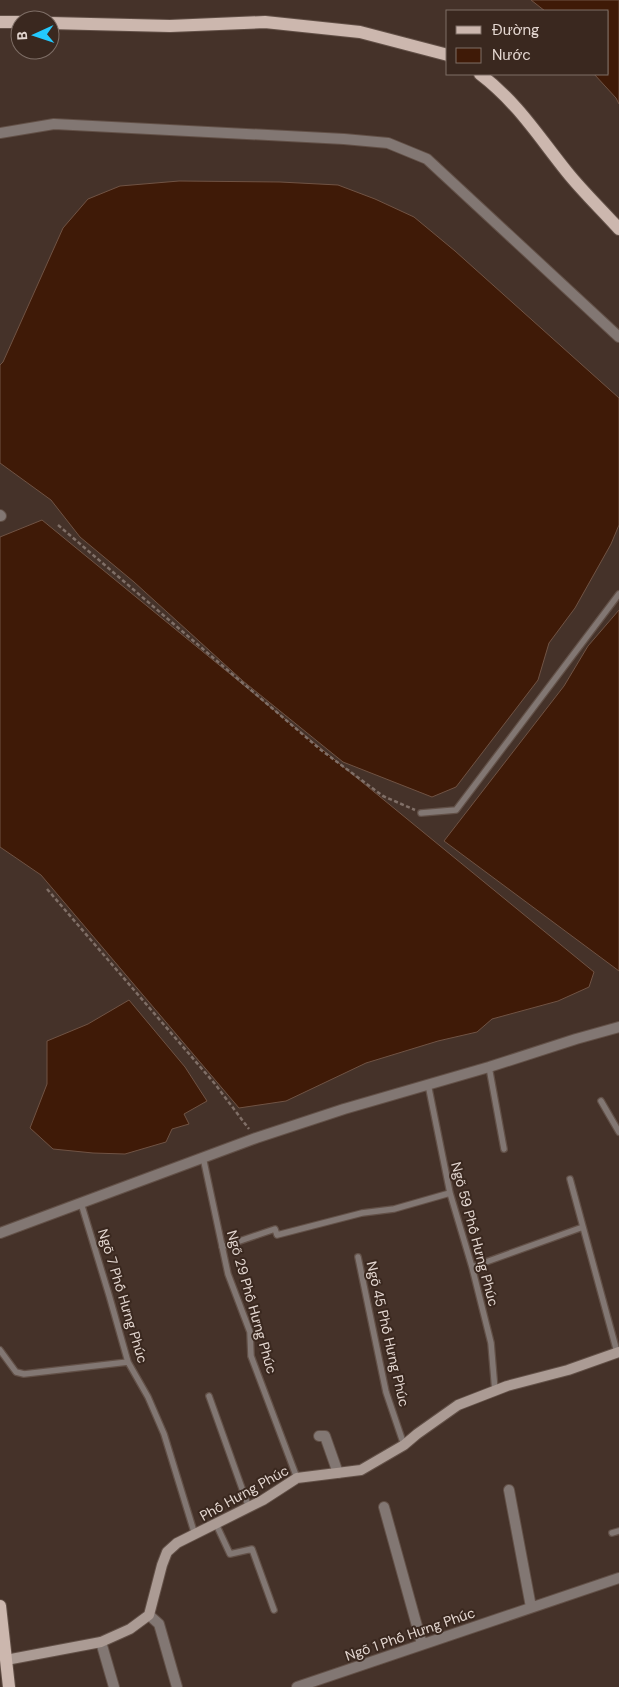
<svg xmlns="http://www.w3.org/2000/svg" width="619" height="1687" viewBox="0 0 619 1687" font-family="'DM Sans',sans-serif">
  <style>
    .water { fill: #3f1a07; stroke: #705344 }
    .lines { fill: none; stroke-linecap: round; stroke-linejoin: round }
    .lane-casing { stroke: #625047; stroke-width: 8 }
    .street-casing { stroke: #625047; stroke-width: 12 }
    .secondary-casing { stroke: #625047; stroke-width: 12 }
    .primary-casing { stroke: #625047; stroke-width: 14 }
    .path { stroke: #806f67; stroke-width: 2.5; stroke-dasharray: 4 2.5; stroke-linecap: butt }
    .lane { stroke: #827773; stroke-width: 5.5 }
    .street { stroke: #827773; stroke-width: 10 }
    .secondary { stroke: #ab9b94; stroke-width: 10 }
    .primary { stroke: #ccb7ae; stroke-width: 12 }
    .labels { text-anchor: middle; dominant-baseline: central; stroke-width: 4; stroke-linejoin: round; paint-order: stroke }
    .street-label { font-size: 14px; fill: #e4d7d1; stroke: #3a281f }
  </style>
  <rect width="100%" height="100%" fill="#453229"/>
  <path class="water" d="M531,0H619V104L616,98L594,74H608V11H545Z
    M179,181L280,182L338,185L375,199L414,217L455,251L619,398V525L611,544L575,608L549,643L538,680L456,787L432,797L343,762L243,681L134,582L80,537L51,500L0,463V365L3,362L63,228L88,199L120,186Z
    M42,520L594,972L589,987L558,1001L492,1019L477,1032L438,1041L366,1063L286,1101L239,1108L41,875L0,847V537Z
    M619,610V971L444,841L564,686L588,646Z
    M129,1000L185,1067L207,1101L184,1114L189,1124L172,1129L166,1142L125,1154L93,1153L53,1149L30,1128L47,1084V1041L88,1024Z"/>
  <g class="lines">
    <defs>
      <path id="lane" d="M421,813L456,810L619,594
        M489,1067L504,1149
        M428,1084L450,1193L472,1267L491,1343L495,1391
        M601,1101L619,1132
        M203,1157L228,1274L250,1332L251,1356L297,1478
        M570,1179L617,1352
        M81,1203L109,1295L128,1362L148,1397L164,1434L195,1535
        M222,1247L275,1229L277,1235L362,1213L394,1209L450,1193
        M358,1257L386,1392L404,1445
        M472,1267L583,1227
        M0,1350L16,1372L24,1374L128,1362
        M209,1396L249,1508
        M216,1524L230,1554L252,1549L274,1610
        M612,1533L619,1531"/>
      <path id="street" d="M0,133L54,124L344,139L388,143L427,159L619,337
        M0,515L1,516
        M0,1233L256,1138L344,1109L489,1067L576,1039L619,1027
        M319,1436H325L338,1473
        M509,1490L531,1607
        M384,1507L422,1644
        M149,1615L159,1624L177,1687
        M101,1642L114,1687
        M297,1687L619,1578"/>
      <path id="secondary" d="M6,1660L101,1642L130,1629L149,1615L162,1565L167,1552L177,1543L263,1500L297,1478L361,1470L404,1445L417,1434L458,1405L507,1386L568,1370L619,1352"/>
      <path id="primary" d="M0,22H20
        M50,23L170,26L265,22L360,32L448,55
        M480,74C518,103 538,136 567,172C583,192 602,210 619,229
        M0,1606L9,1687"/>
    </defs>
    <use href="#lane" class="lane-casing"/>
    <use href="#street" class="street-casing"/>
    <use href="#secondary" class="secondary-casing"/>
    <use href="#primary" class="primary-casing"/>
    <path class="path" d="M58,525L321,750L383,796L415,810
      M47,889L215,1084L249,1129"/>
    <use href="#lane" class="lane"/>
    <use href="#street" class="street"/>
    <use href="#secondary" class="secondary"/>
    <use href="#primary" class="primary"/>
  </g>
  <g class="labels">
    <g class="street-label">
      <text transform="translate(475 1234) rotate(75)">Ngõ 59 Phố Hưng Phúc</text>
      <text transform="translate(123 1296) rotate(73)">Ngõ 7 Phố Hưng Phúc</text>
      <text transform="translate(252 1302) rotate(74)">Ngõ 29 Phố Hưng Phúc</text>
      <text transform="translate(388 1334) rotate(77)">Ngõ 45 Phố Hưng Phúc</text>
      <text transform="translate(244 1493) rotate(-29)">Phố Hưng Phúc</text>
      <text transform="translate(410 1634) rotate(-19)">Ngõ 1 Phố Hưng Phúc</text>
    </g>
  </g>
  <rect x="446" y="10" width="162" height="65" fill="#3a281f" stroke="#7e6e66"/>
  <rect x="456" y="26" width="25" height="8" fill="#ccb7ae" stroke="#7e6e66"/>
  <text x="492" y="35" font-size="15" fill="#e4d7d1">Đường</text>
  <rect x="456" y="48" width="25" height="15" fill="#3f1a07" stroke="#7e6e66"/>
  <text x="492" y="60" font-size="15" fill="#e4d7d1">Nước</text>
  <g transform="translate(35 35) rotate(267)"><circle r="24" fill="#3a281f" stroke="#7e6e66"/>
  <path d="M0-4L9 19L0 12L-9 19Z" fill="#23c9fe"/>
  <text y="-8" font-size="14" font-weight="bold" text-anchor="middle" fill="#e4d7d1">B</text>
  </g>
</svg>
